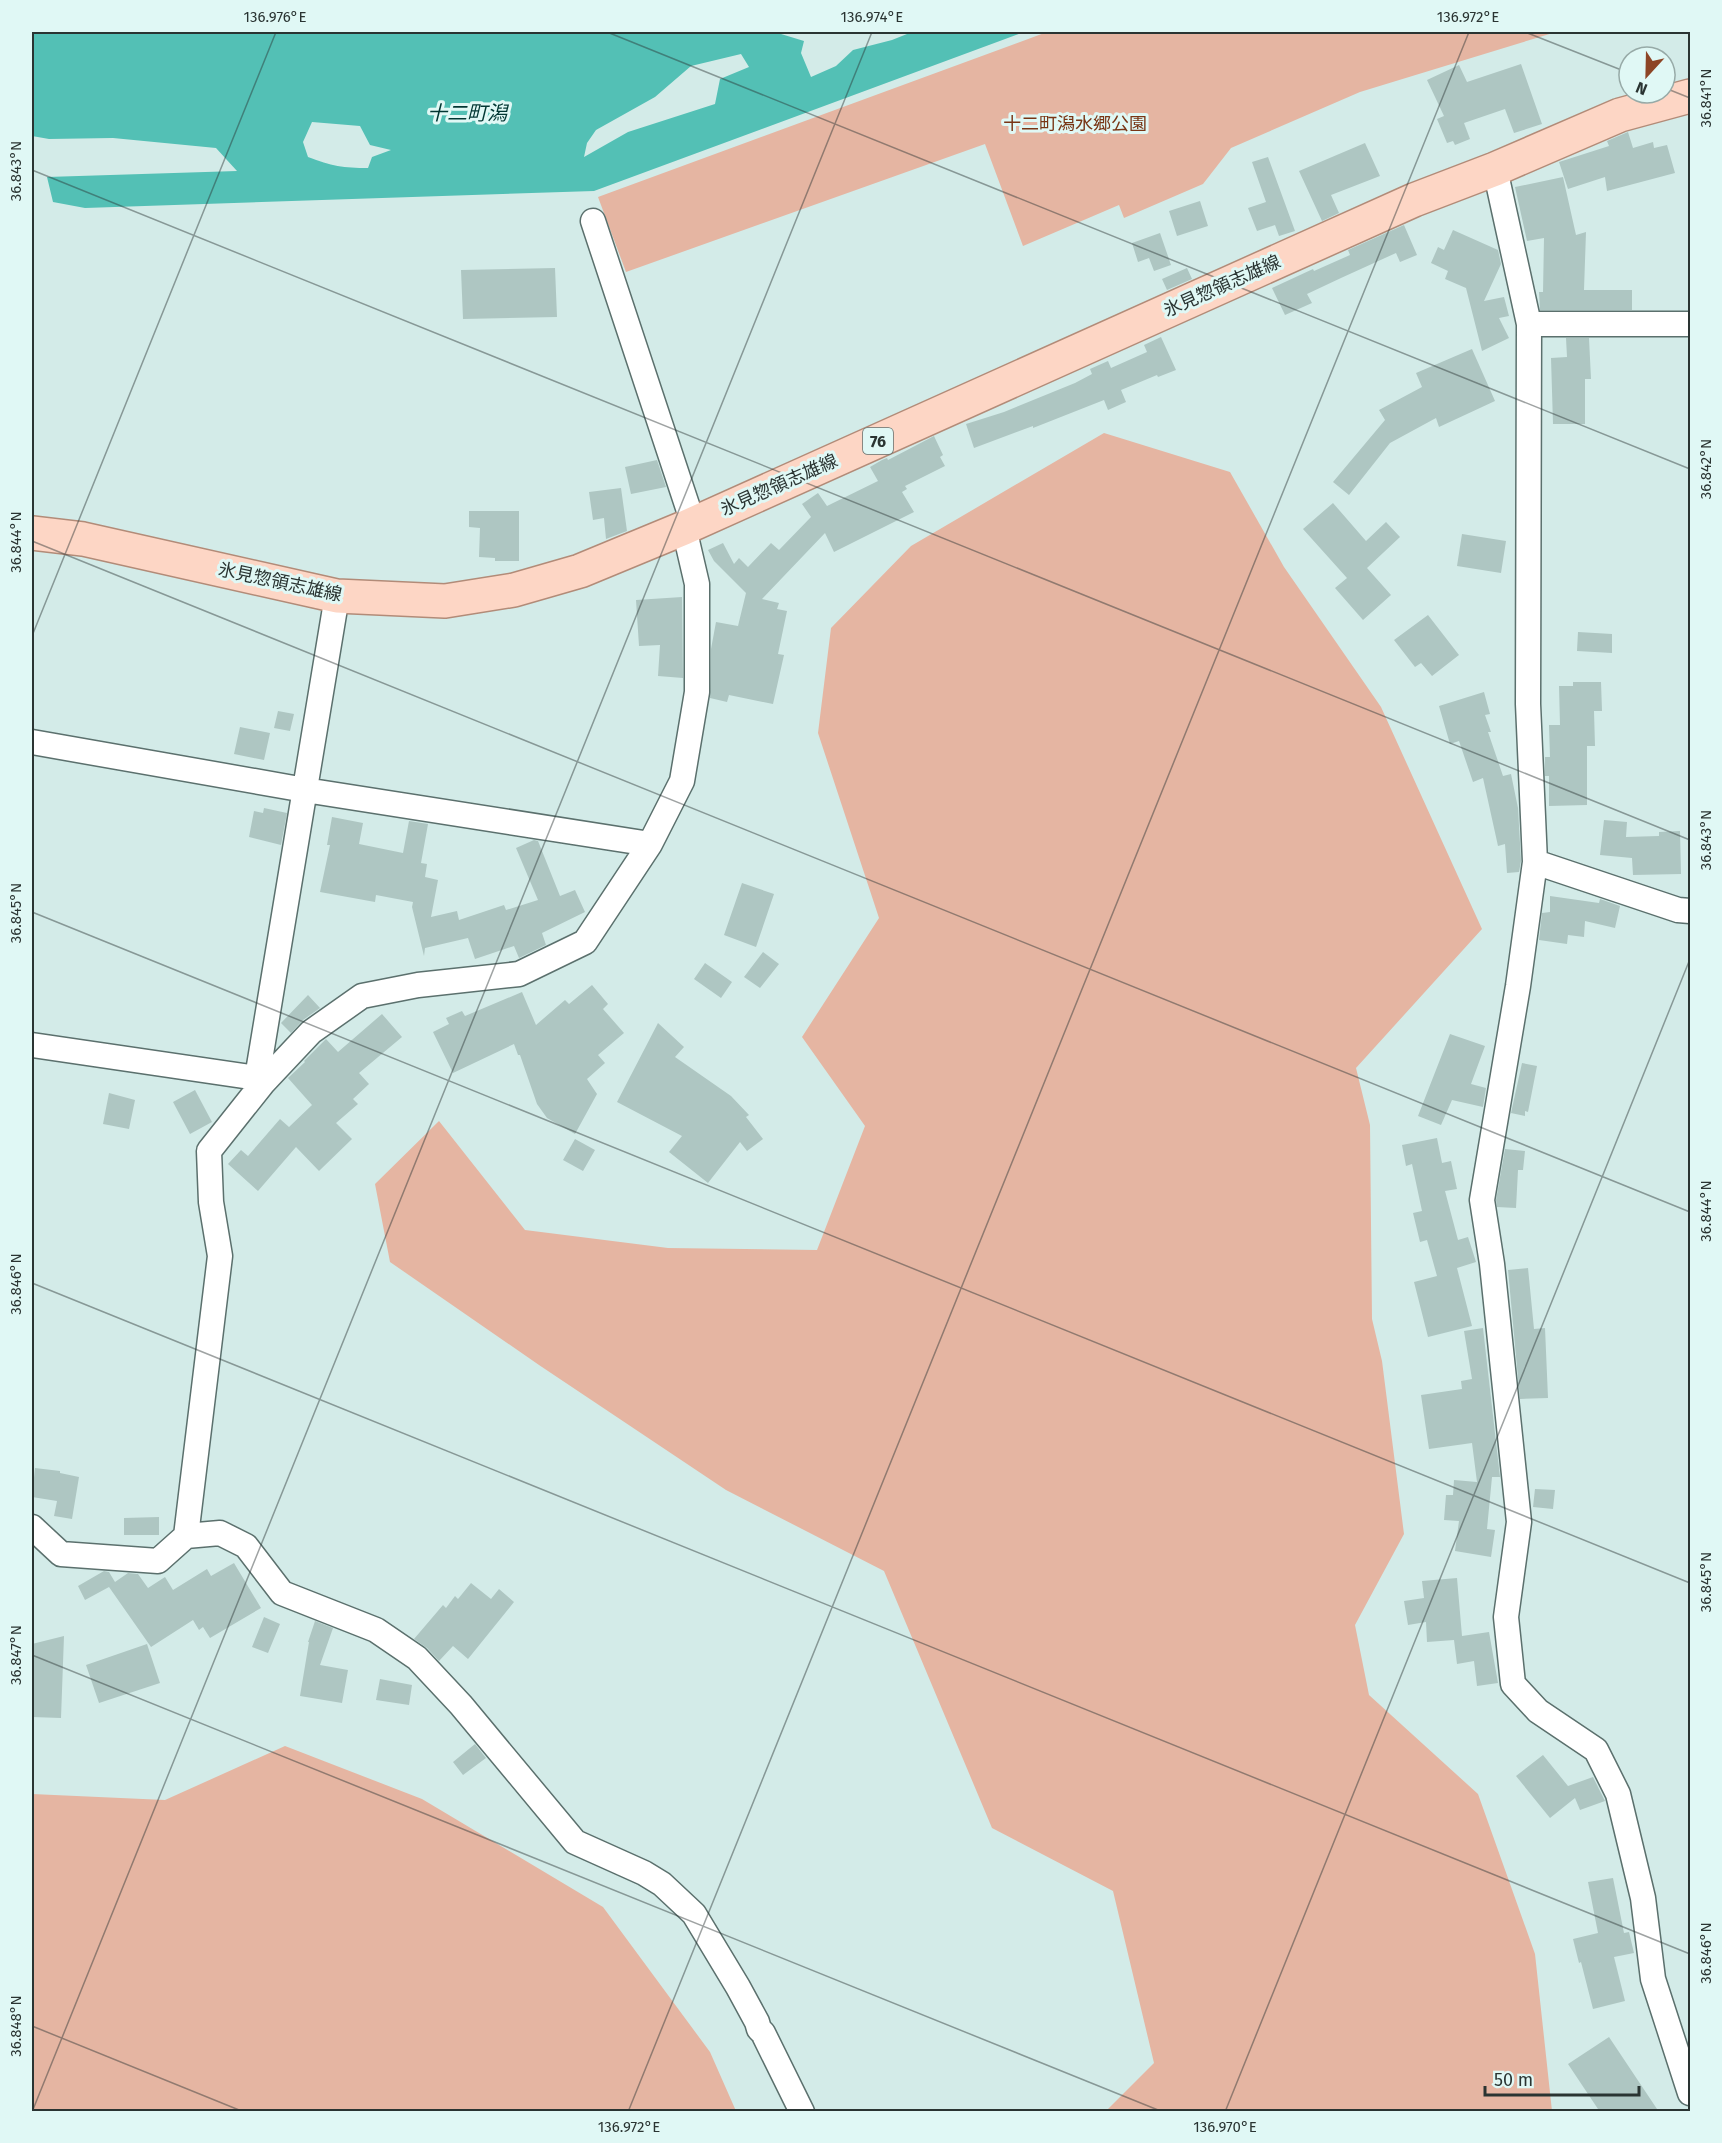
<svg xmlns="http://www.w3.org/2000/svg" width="1722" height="2143" viewBox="0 0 1722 2143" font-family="'Fira Sans','Noto Sans JP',sans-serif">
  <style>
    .green { fill: #e5b5a2 }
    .water { fill: #53c0b5; fill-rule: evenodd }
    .building { fill: #aec6c2 }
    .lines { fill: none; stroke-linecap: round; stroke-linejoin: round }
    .minor-casing { stroke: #5b706d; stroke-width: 27 }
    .primary-casing { stroke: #b28b78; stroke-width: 36 }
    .minor { stroke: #fff; stroke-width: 24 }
    .primary { stroke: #fdd6c5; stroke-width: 33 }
    .ticks { fill: none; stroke: #2a3432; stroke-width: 1.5; stroke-opacity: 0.45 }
    .labels { text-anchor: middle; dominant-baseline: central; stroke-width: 6; stroke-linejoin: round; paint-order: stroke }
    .shield { fill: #e0f8f5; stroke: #616f6c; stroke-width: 1.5 }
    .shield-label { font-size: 16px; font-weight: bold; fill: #2a3432 }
    .park-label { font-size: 18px; fill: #783515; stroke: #e0f8f5 }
    .street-label { font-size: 18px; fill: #2a3432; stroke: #e0f8f5 }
    .water-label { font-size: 20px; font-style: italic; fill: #003632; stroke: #e0f8f5 }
    .neatline { fill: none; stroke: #2a3432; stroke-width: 2 }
    .ticks-label { font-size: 15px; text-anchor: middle; fill: #2a3432 }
  </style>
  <rect width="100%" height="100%" fill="#d3ebe8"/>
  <path class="green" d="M1047,32H1556L1360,92L1231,148L1203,184L1124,218L1119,205L1023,246L985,144L626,272L598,197Z
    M1104,433L1230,472L1284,567L1381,707L1482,929L1356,1068L1370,1125L1372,1319L1382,1361L1404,1534L1355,1625L1369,1695L1478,1794L1535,1954L1552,2111H1106L1154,2063L1113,1891L992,1828L884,1571L726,1490L539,1365L390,1262L375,1184L439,1121L525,1230L668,1248L817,1250L865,1126L802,1037L879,918L818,733L831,628L911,546Z
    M285,1746L422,1799L603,1907L710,2052L736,2111H32V1794L165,1800Z"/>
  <path class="water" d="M32,32H781V34L804,41L801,53L811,77L836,66L853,50L892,40L912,32H1024L594,191L85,208L53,202L47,177L237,171L216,148L113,138L49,139L32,136ZM741,54L749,67L720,79L715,104L628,132L584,157L587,143L596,130L655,97L691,66ZM312,122L360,126L370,145L391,150L372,157L368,168C344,168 331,166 308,157L303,142Z"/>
  <path class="building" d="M1521,64L1542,124L1514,133L1505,109L1464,123L1470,139L1455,145L1453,141L1447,143L1437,119L1444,116L1427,80L1459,65L1467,82Z
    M1628,132L1633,148L1653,142L1654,148L1667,145L1675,173L1607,191L1605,177L1568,189L1559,162L1609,146L1607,141Z
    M1365,143L1380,176L1331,195L1339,213L1322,221L1299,171Z
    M1268,157L1295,231L1279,236L1275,225L1257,231L1248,208L1266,202L1252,162Z
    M1563,177L1576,235L1586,232L1584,290H1632V310H1540L1539,292H1543L1544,238L1527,241L1515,187Z
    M1200,201L1208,226L1177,236L1169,211Z
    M1404,225L1417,255L1400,262L1396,253L1341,278L1307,294L1312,303L1285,315L1272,288L1313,269L1314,271L1350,255L1348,250Z
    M1453,230L1498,250L1501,264L1484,301L1504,297L1509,316L1499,318L1509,338L1482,351L1466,288L1445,279L1448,271L1431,263L1438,247L1444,250Z
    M1160,233L1171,265L1154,271L1149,258L1138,262L1132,243Z
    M555,268L557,317L463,319L461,270Z
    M1187,268L1192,279L1167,290L1162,279Z
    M1161,337L1176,370L1158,377L1157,375L1121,390L1126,402L1108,410L1104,400L1033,428V426L974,448L966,424L1004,412L1075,383L1092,374L1090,369L1108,361L1111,368L1147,352L1144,345Z
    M1566,338H1589L1591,379H1585V424H1553L1551,358L1567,357Z
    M1472,349L1495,401L1439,427L1436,418L1390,443L1349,495L1333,482L1385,420L1379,410L1422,387L1416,373Z
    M934,436L943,455L940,457L945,466L905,486L907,489L902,492L914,512L834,552L825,533L762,599L779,603L777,609L787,611L778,654L784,655L773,704L729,695L727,702L710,698L711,649L716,622L738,626L746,593L714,561L708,550L723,543L734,564L739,558L748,567L771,543L779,550L811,517L802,504L818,493L827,506L878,481L870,467L882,460L887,458L888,460Z
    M657,460L666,487L631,494L625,467Z
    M621,488L627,531L606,539L604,518L593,520L589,492Z
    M1333,503L1366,541L1386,522L1400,537L1367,568L1391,595L1363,620L1335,588L1347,578L1303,529Z
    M469,511H519V561H495V558L479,557L480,528L469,527Z
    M1462,534L1506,541L1501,573L1457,566Z
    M682,597L683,678L658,676L660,645L639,646L636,600Z
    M1428,615L1459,655L1432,676L1421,663L1415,667L1394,640Z
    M1578,632L1612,634V653L1577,651Z
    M1573,682H1601L1602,711H1594L1595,746H1587V805L1549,806V776H1545V757H1550L1549,725H1560L1559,686H1573Z
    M1484,692L1490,714L1485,715L1491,732H1488L1503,776L1511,774L1518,808L1521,861L1519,872L1507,873L1505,844L1498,846L1483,778L1473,782L1459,741L1450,744L1439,706Z
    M278,711L294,714L290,731L274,728Z
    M240,727L270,733L264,760L234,754Z
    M264,808L287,813L281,845L249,837L254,811L263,813Z
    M332,817L363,823L359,844L403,853L409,821L428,824L421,863L427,864L425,877L438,880L431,917L457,911L459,920L504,905L506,910L538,900L516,848L534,840L538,841L560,896L575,890L585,912L542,933L546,945L519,958L514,946L475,959L468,938L425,948L424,956L412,907L413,902L376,895L375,902L320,892L330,845H327Z
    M1604,820L1627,822L1626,837L1659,836V832L1680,831L1681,874L1633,875L1632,858L1600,855Z
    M742,883L774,894L756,947L724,935Z
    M1550,896L1599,903L1600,899L1620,906L1615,928L1585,921L1584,937L1568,935L1567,944L1539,940L1542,913L1550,912Z
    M763,952L779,964L760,988L744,977Z
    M705,963L732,982L721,998L694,979Z
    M592,985L608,1004L603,1009L624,1033L598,1055L605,1063L587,1079L597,1094L575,1134L547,1118L537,1104L520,1055H518L514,1044L453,1073L433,1032L449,1024L446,1018L462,1011L465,1016L522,992L536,1025L565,1000L569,1004Z
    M308,995L320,1008L303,1020L291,1033L281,1023Z
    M382,1014L402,1037L359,1073L369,1084L353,1099L358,1104L336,1123L352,1139L319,1171L296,1147L258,1191L228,1164L241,1150L248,1156L280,1119L289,1127L312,1105L288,1078L305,1062L304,1061L326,1039L338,1052Z
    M658,1023L684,1047L675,1057L731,1096L749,1115L746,1117L763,1139L747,1151L740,1142L708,1183L669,1152L682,1136L617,1102Z
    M1450,1034L1485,1046L1471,1084L1486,1088L1483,1107L1452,1100L1441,1125L1418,1116Z
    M1522,1063L1537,1066L1528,1112L1525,1111V1116L1511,1113Z
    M195,1090L212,1122L190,1134L173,1102Z
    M109,1093L135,1100L129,1129L103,1124Z
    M1437,1138L1442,1163L1451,1161L1457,1189L1445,1191L1458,1240L1468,1237L1476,1262L1457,1268L1472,1326L1428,1337L1414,1282L1437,1276L1427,1240L1420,1242L1413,1213L1422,1211L1412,1164L1406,1166L1402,1145Z
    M575,1139L595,1150L583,1171L563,1160Z
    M1505,1149L1525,1151L1523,1170H1518L1516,1208L1497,1207L1496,1200Z
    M1528,1268L1534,1329L1545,1328L1548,1398L1520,1399L1508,1270Z
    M1483,1328L1500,1477H1492L1487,1529L1495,1530L1491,1557L1455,1551L1459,1521L1444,1520L1446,1495H1453L1454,1480L1477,1482L1472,1443L1429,1449L1421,1395L1462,1389L1461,1381L1472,1379L1464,1331Z
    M35,1468L60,1471V1473L79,1477L72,1519L54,1516L57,1501L32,1497Z
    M1535,1489L1555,1490L1553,1509L1533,1507Z
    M159,1517V1535H124V1518Z
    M234,1563L261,1608L210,1638L203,1627L199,1630L193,1620L151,1647L109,1587L85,1600L78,1586L104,1571L109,1572L115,1582L128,1573L138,1574L148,1588L165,1577L173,1590L207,1569L211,1576Z
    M1457,1578L1462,1636L1489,1632L1498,1683L1477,1686L1474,1661L1457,1664L1454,1640L1427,1642L1426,1622L1408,1625L1404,1601L1424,1598L1422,1581Z
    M471,1583L491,1599L499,1589L514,1602L468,1659L453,1646L439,1661L427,1648L414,1639L443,1605L446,1608L455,1596L458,1599Z
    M264,1617L280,1624L268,1653L252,1647Z
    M315,1621L333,1628L320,1665L348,1670L342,1703L300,1696L309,1642H308Z
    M64,1636L61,1718L32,1717V1644Z
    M147,1644L160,1683L99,1703L86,1665Z
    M380,1679L412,1685L409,1705L376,1700Z
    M475,1744L486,1758L463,1775L453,1762Z
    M1543,1755L1568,1786L1593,1777L1605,1801L1580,1810L1575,1798L1550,1818L1516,1776Z
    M1613,1878L1624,1933L1629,1932L1634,1953L1614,1957L1625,2001L1593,2009L1581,1962L1579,1963L1573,1939L1598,1933L1588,1882Z
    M1609,2037L1659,2112H1600L1568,2064Z"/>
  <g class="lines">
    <defs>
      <path id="minor" d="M1495,169L1529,324L1528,704L1535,862L1518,986L1482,1200L1492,1264L1519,1522L1506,1617L1513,1684L1538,1711L1596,1750L1618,1794L1643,1898L1653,1979L1690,2093
        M593,221L693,523
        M1529,324H1690
        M32,742L305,790L650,844
        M1535,862L1678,910L1690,911
        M32,1045L257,1078L263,1083
        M257,1078L337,596
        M32,1527L61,1554L158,1561L186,1536L220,1533L246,1546L282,1593L376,1630L417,1658L461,1705L575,1842L644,1873L662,1884L694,1914L738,1987L757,2022L759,2029L763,2033L802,2112
        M186,1536L220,1256L211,1202L209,1151L263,1083L311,1032L362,996L418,985L519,974L585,942L650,844L682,781L697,692V584L684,528"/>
      <path id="primary" d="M32,533L83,539L337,596L445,601L514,590L580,571L684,528L1414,200L1495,169L1620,115L1690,96"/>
    </defs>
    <use href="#minor" class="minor-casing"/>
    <use href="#primary" class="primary-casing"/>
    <use href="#minor" class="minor"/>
    <use href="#primary" class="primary"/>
  </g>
  <path class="ticks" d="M607,32L1690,469M1525,32L1629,73M1665,88L1690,98M32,170L1690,840M32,541L1690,1212M32,636L276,32M32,912L1690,1583M32,1283L1690,1954M32,1655L1163,2112M32,2026L244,2112M32,2112L872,32M628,2112L1469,32M1225,2112L1690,959"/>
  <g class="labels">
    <rect class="shield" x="863" y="428" width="30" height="26" rx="4.5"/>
    <g class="shield-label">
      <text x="878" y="441">76</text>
    </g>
    <g class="park-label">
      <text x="1075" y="124">十二町潟水郷公園</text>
    </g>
    <g class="street-label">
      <text transform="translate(1222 286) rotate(-24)">氷見惣領志雄線</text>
      <text transform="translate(779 485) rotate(-24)">氷見惣領志雄線</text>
      <text transform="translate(280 582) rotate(12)">氷見惣領志雄線</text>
    </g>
    <g class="water-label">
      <text x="467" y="113">十二町潟</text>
    </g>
  </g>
  <rect width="1722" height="2143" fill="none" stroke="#e0f8f5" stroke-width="66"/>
  <g transform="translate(1647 75) rotate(202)"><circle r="28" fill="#e0f8f5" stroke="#97aaa7" stroke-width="1.5"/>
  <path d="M0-4.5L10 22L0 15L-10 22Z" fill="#8d4525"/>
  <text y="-9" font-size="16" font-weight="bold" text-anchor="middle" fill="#2a3432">N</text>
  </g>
  <path d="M1485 2086v9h154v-9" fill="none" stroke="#2a3432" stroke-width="3"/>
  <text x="1494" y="2086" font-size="18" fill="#2a3432" stroke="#e0f8f5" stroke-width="4.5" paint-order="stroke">50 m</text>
  <rect x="33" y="33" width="1656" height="2077" class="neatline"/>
  <g class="ticks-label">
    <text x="275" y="22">136.976°E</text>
    <text x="872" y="22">136.974°E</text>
    <text x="1468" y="22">136.972°E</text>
    <text transform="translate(1706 98) rotate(-90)" y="5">36.841°N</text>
    <text transform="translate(16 171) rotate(-90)" y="5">36.843°N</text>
    <text transform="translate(1706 469) rotate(-90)" y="5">36.842°N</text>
    <text transform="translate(16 542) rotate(-90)" y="5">36.844°N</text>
    <text transform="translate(1706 840) rotate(-90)" y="5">36.843°N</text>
    <text transform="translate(16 913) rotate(-90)" y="5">36.845°N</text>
    <text transform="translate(1706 1211) rotate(-90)" y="5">36.844°N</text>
    <text transform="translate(16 1284) rotate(-90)" y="5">36.846°N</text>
    <text transform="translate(1706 1582) rotate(-90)" y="5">36.845°N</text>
    <text transform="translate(16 1655) rotate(-90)" y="5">36.847°N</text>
    <text transform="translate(1706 1953) rotate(-90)" y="5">36.846°N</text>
    <text transform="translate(16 2026) rotate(-90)" y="5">36.848°N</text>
    <text x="629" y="2132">136.972°E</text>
    <text x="1225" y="2132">136.970°E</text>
  </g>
</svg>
